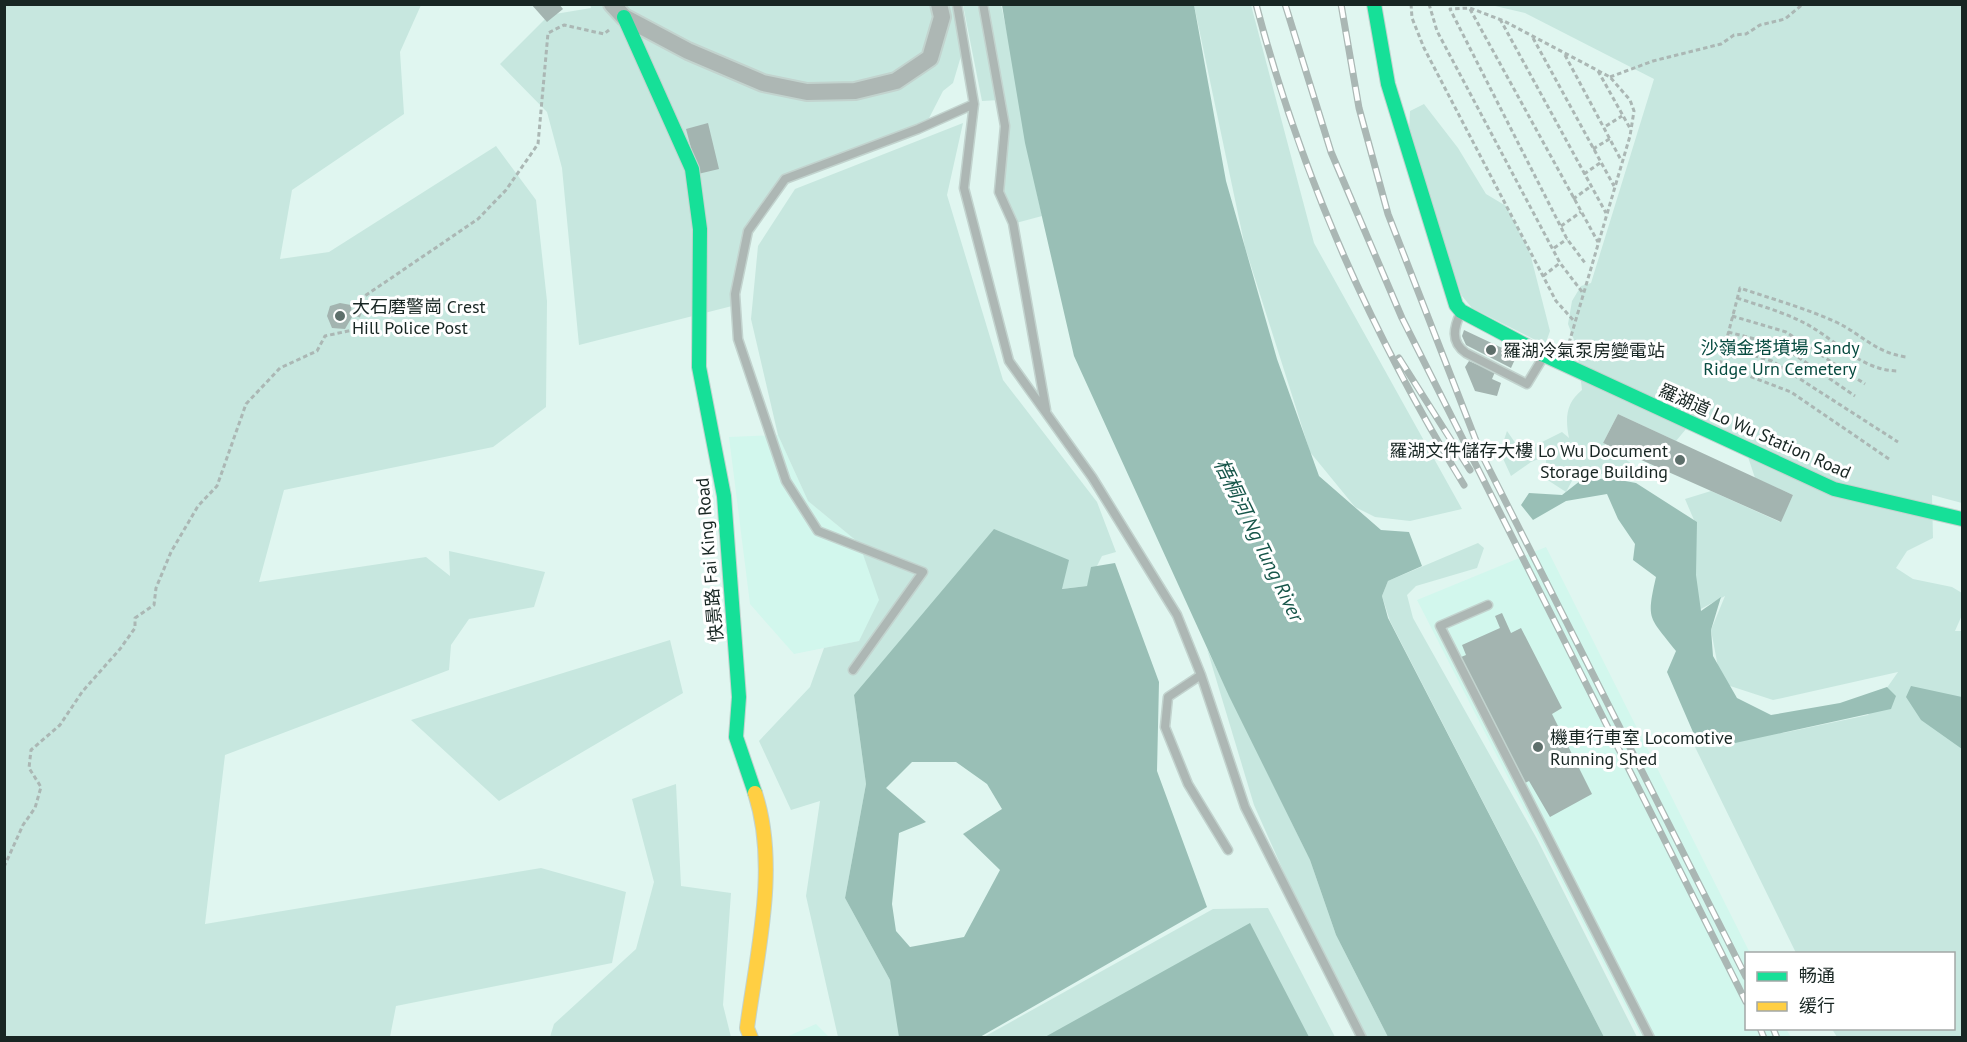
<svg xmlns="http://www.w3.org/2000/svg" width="1967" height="1042" viewBox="0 0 1967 1042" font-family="'PT Sans','Noto Sans SC',sans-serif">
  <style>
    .built { fill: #d2f7ed }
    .green { fill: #c7e7df }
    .water { fill: #99bfb6; fill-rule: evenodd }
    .building { fill: #a3b4b0 }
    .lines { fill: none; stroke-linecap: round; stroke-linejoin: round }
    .lane-casing { stroke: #c2d3ce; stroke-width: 11 }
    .street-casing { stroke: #c2d3ce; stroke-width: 20 }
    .fast-casing { stroke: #c2d3ce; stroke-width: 16 }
    .slow-casing { stroke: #c2d3ce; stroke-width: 16 }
    .path { stroke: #abb7b4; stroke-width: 3; stroke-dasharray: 4.5 3; stroke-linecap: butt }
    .lane { stroke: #adb7b4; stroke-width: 8 }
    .street { stroke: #adb7b4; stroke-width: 16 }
    .fast { stroke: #16e098; stroke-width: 14 }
    .slow { stroke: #ffcf43; stroke-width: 14 }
    .rail-casing { stroke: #aab7b4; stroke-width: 7 }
    .rail { stroke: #fff; stroke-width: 4.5; stroke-dasharray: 14; stroke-linecap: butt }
    .poi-dot { fill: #5e6f6b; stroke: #fff; stroke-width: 2 }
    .labels { text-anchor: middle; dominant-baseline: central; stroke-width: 6; stroke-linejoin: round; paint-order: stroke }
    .poi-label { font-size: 18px; fill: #182623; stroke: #fff; text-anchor: start }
    .park-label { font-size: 18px; fill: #074b40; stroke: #fff }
    .street-label { font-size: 18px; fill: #182623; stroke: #fff }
    .water-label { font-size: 20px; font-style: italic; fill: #165549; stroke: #fff }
  </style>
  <rect width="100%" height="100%" fill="#e0f6f0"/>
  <path class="built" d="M778,435L808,501L859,543L880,600L859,641L794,654L750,604L729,437Z
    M1546,547L1750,953L1746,954V1028L1786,1029L1791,1037H1641L1417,600Z
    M816,1024L829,1037H786Z"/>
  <path class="green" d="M590,4L955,5L964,46L953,83L943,91L925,126L781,185L746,240L736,305L579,345L562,168L547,112L500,64L549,15L591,8Z
    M5,5H421L400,52L404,114L292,190L280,259L329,252L496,146L536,200L547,301L546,407L493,447L284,490L259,582L426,557L450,576L449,551L545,572L534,607L469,619L451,645L449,670L225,755L205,924L541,868L626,892L612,963L396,1006L390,1037L5,1038Z
    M963,5H983L1000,100L982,101Z
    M984,5H1001C1017,74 1026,146 1042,216L1016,223L999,192L1007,119Z
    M1194,5H1251L1314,243L1462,509L1410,521L1375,517L1355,507L1310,452L1245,247Z
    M1491,5H1962V503L1932,495L1933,538L1907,551L1896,568L1913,579L1952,587L1962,593V615L1955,631H1962V1037H1837L1832,1029L1954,1028V954L1796,953L1695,747H1719L1697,701L1783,733L1868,715L1898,672L1773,700L1721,683L1711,630L1725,596L1697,611L1694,520L1685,499L1711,491L1780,522L1793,495L1755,478L1746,451L1691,423L1676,441L1618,414L1603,443L1636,467C1615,476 1594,472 1573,479L1566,492L1546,479V456L1531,462L1511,476L1500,452L1507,431L1516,444L1528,446L1540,443L1562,432L1569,438C1565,418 1566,403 1582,390L1577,348L1568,324L1572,301L1581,286L1591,283L1654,79L1525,13Z
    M1424,104L1458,148L1486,194L1506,206L1530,253L1550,331L1545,345L1472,308L1462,296L1408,155L1410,111Z
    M963,123L947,195L1003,380L1097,502L1116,552L1102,556L1087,586L1061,589L854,695L866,784L845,898L890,980L905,1037H838L806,896L820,801L791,810L759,741L810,687L824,648L859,641L879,600L859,543L808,501L778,435L751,319L758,246L795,189Z
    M1478,543L1484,548L1477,568L1416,586L1407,595L1413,618L1537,839L1637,1037H1604L1390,621L1382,596L1388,581Z
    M670,640L683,693L499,801L411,720Z
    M1207,649L1310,860L1336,935L1388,1037H1361L1315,942L1254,805Z
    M676,784L681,886L731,893L723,1005L731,1037H550L554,1024L636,949L654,882L632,799Z
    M1268,908L1335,1037L982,1038L1213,909Z"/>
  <path class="water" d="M1002,5H1194L1226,181L1277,359L1319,476L1381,530L1409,532L1422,566L1388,581L1382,596L1388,618L1604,1037H1388L1336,935L1310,860L1229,696L1074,356L1025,143Z
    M1609,478L1636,483L1697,522L1696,575L1701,611L1721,597L1711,630L1713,656L1737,698L1771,715L1840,703L1887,687L1896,696L1891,709L1735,743L1696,739L1667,672L1676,651C1649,616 1646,621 1656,577L1633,560L1635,544L1618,519L1607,494L1566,501L1533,520L1521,505L1529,493L1562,495L1580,481Z
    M994,529L1069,560L1062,589L1087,586L1091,567L1115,563L1159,682L1157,771L1207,907L980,1037H899L890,980L845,898L866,784L854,695ZM912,762H956L987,784L1002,809L963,834L1000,870L964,937L910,947L896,931L892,904L899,833L926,822L886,788Z
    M1911,686L1962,697V749L1921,720L1906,697Z
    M1250,923L1309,1037H1045Z"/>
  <path class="building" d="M531,4H559L563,9L547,22Z
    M708,123L719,169L698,174L686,129Z
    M340,303L351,305L352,317L345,329L332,328L327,316L330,306Z
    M1464,330L1517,355L1511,368L1466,345L1462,336Z
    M1469,361L1495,372L1492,379L1501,383L1497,396L1475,391L1465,367Z
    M1618,414L1793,495L1781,522L1603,443Z
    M1502,613L1511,633L1521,628L1562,708L1552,714L1592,794L1550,817L1529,781L1525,783L1461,657L1466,655L1462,645L1500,628L1495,616Z"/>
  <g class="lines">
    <defs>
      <path id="lane" d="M957,4L974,104L964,188L1009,361L1092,477L1177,615L1201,675L1168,697L1165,727L1188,784L1228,850
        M983,4L1005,126L999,192L1013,223L1046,410
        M1461,312C1454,327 1450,342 1466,353L1527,384L1544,356
        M1488,605L1440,626L1650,1038
        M853,670L923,572L818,531L786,481L738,339L735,294L748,231L785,179L918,129L974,104
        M1201,675L1245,807L1362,1038"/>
      <path id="street" d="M612,4L624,17L688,51L763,83L807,92L855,91L896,81L930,58L942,17L939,4"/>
      <path id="fast" d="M1374,4L1388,84L1456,305L1461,311L1544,355L1834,489L1962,519
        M624,17L692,169L700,229L699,367L724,496L739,697L736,737L755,793"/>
      <path id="slow" d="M751,1038L747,1028C757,953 779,866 755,793"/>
    </defs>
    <use href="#lane" class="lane-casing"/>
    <use href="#street" class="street-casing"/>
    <use href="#fast" class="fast-casing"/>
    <use href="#slow" class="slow-casing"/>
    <path class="path" d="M1411,4L1412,18L1424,48L1556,301L1575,322
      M1429,4L1437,31L1560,263L1583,293
      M1470,9L1598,242
      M1500,19L1606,213
      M1533,38L1614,186
      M1565,55L1621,160
      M1598,71L1631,130
      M1610,77L1653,61L1721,44L1734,35L1746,34L1760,25L1785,19L1803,4
      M1606,126L1622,116
      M1593,149L1611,138
      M1584,174L1600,163
      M1573,199L1590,187
      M1561,226L1581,212
      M1554,248L1567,239
      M1543,276L1560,263
      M1737,298C1761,306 1787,313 1810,326C1839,343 1863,371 1899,371
      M353,304L478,219L506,190L538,144L548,33L564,25L604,34L609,30
      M1732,316L1786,332L1865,384
      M1728,332L1774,344L1795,355L1855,396
      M1569,343L1630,136L1634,111L1630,100L1610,77L1504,21L1470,8L1450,9L1567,239L1585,263
      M1725,347L1772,361L1898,442
      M1889,459L1791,392L1720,365L1740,288C1772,299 1805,308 1836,322C1863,335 1874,352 1906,357
      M4,867L23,825L35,808L41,787L29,768L31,750L60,725L82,692L120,649L135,628V618L154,605L156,588L171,552L198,506L217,486L246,404L280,368L317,351L325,336L353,330L363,306V297"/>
    <use href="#lane" class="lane"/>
    <use href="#street" class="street"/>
    <use href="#fast" class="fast"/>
    <use href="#slow" class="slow"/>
    <defs>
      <path id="rail" d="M1256,4C1301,175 1372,335 1464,485
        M1285,4L1331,152L1402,318L1746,1002
        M1341,4L1359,108L1388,214L1480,451L1746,977
        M1399,358L1470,470
        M1760,1028L1764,1038
        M1773,1028L1777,1038"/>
    </defs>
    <use href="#rail" class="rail-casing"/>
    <use href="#rail" class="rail"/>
  </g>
  <g class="poi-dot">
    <circle cx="340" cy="316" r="6"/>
    <circle cx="1491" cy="350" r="6"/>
    <circle cx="1680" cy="460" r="6"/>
    <circle cx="1538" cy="747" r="6"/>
  </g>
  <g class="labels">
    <g class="poi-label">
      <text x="352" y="306">大石磨警崗 Crest<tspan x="352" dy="21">Hill Police Post</tspan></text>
      <text x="1503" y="350">羅湖冷氣泵房變電站</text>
      <text x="1668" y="450" text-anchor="end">羅湖文件儲存大樓 Lo Wu Document<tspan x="1668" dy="21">Storage Building</tspan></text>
      <text x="1550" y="737">機車行車室 Locomotive<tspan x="1550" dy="21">Running Shed</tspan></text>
    </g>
    <g class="park-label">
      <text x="1780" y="347">沙嶺金塔墳場 Sandy<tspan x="1780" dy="21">Ridge Urn Cemetery</tspan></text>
    </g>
    <g class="street-label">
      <text transform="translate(1755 431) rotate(24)">羅湖道 Lo Wu Station Road</text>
      <text transform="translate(709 560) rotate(-95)">快景路 Fai King Road</text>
    </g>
    <g class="water-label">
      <text transform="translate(1259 540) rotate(64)">梧桐河 Ng Tung River</text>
    </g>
  </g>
  <rect width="1967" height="1042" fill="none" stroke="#182623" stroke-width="12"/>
  <rect x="1745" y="952" width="210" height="78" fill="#ffffff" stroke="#a3a8a7" stroke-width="1.5"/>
  <rect x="1757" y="972" width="30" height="9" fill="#16e098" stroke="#a3a8a7" stroke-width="1.5"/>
  <text x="1799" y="982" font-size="18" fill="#182623">畅通</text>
  <rect x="1757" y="1002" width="30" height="9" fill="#ffcf43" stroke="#a3a8a7" stroke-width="1.5"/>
  <text x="1799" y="1012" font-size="18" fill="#182623">缓行</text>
</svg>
